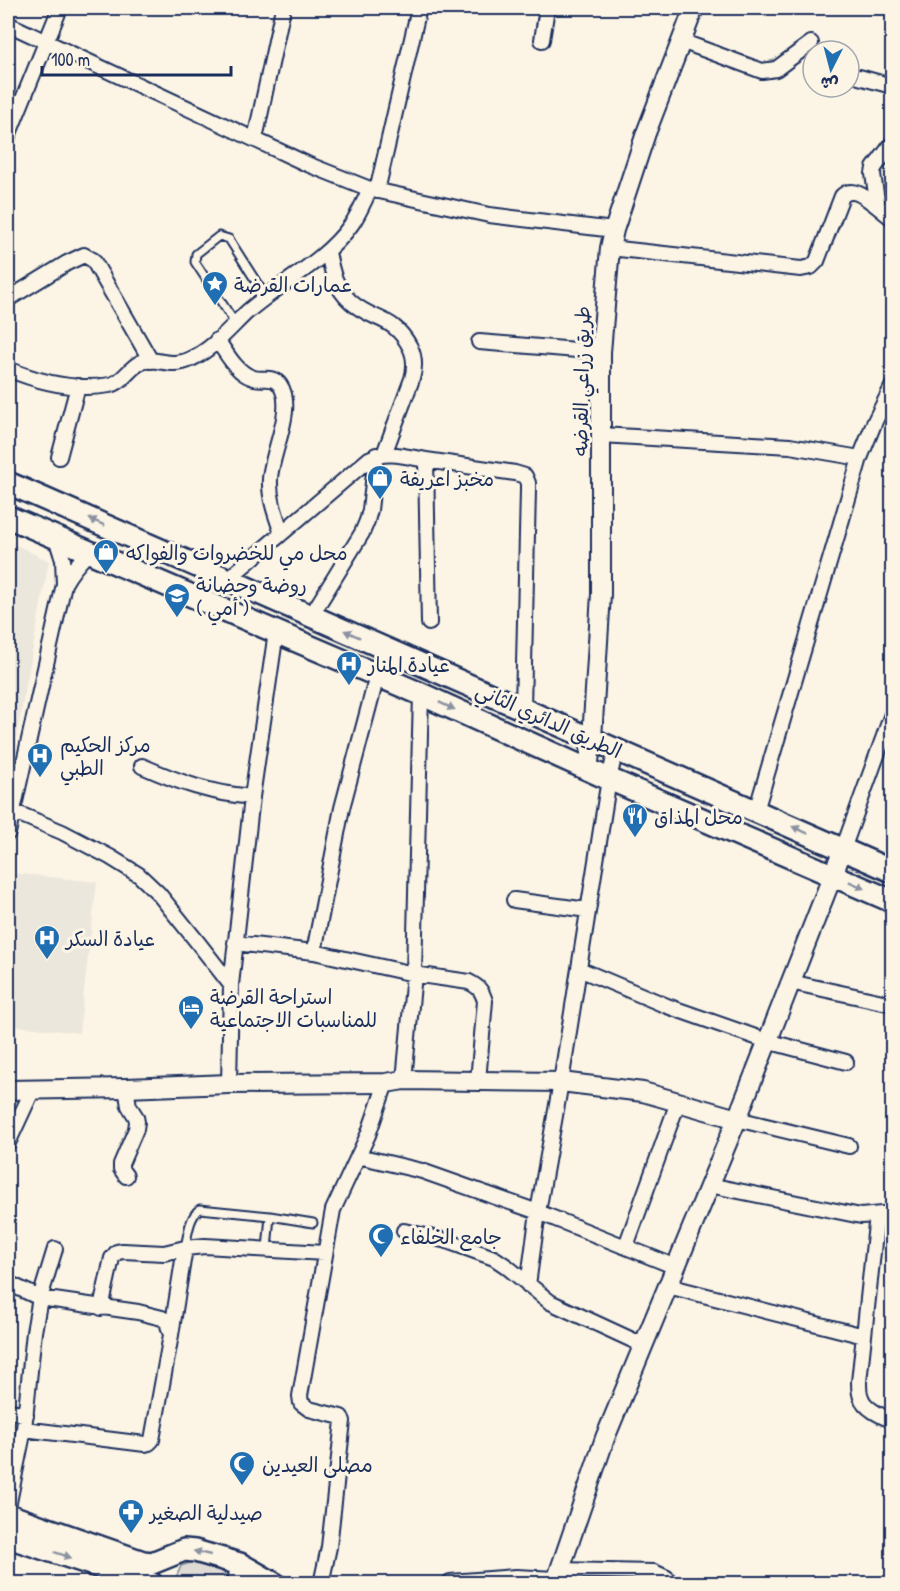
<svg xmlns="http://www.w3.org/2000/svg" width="900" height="1591" viewBox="0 0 900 1591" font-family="'Patrick Hand','Playpen Sans Arabic',sans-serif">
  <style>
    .built { fill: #ece7dc }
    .green { fill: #dfdbd4; stroke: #7d8599; stroke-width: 1.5 }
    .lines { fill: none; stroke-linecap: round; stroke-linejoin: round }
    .lane-casing { stroke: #1b2f5e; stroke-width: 11 }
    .street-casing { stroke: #1b2f5e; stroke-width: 18 }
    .secondary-casing { stroke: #1b2f5e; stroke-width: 22 }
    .primary-casing { stroke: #1b2f5e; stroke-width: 26 }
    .lane { stroke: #fcf5e5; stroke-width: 7 }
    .street { stroke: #fcf5e5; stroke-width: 14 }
    .secondary { stroke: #fcf5e5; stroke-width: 18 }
    .primary { stroke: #fcf5e5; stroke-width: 21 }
    .oneway { fill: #8c92a2 }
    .labels { text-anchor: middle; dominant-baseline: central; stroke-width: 6; stroke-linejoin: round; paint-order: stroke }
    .poi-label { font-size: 20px; fill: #1b2f5e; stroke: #fcf5e5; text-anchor: start }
    .street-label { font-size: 20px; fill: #1b2f5e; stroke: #fcf5e5 }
  </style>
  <rect width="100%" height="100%" fill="#fcf5e5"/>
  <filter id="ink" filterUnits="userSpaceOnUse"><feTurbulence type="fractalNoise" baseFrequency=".0167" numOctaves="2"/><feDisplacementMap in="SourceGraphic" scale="12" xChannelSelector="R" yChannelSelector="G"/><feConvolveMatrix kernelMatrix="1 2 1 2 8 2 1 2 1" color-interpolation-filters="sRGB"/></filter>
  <g filter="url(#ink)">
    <path class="built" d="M8,541L49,561L13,756L8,754Z
      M13,873L97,882L79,1033L8,1025V898Z"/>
    <path class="green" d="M195,1561C214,1562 221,1567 230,1583L173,1584L181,1566Z"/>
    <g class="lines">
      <defs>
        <path id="lane" d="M235,323L195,262L196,254L219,236L229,239L266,297
          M185,1248C188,1234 189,1217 200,1209L270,1216L313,1223
          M267,1249L270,1216"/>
        <path id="street" d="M8,24L307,164L370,189L489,215L614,230
          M542,40L547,8
          M681,41L762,71L776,69L811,43
          M859,77L892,86
          M8,136L60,8
          M255,139L283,8
          M377,191L419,8
          M878,207L873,174L874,168L892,144
          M610,248L801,269L811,267L817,261L842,196C846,193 846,192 851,192C862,191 883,212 892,218
          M328,252C332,273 335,287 351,302C374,322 393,315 410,347C415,357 415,368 412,379L384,454
          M8,299L67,263L84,255L93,260L151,361
          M217,340C226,352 236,372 251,377C261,382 272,374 280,385C296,408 271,453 270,479C269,498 276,516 282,533
          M479,342L601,352
          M8,369C39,382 76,391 110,385C122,383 128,370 138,364C149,357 162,363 174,363C179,363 187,361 191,359C213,349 230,328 247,312C281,282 324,263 351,225C359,214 364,201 370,189
          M601,435L790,446L860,458
          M59,457L78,386
          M228,579L369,459C386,450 408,457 426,460
          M64,584C71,571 79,562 89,552
          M311,616L362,533L367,521L370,510L376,455
          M429,623L426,460L515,473L525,476L528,483V490L523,708
          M142,766C181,783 209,793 252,797
          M12,811L62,832L110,857L139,875L158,893L199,944L231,985L229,1084
          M756,811L860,458L875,421L892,387
          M8,833L64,584L63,560L56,538
          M843,849L892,714
          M514,900L588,910
          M235,943L314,952L414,974L469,982C479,987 482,991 485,1001L478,1081
          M314,952L342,808L377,676
          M579,969L667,1006L767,1041L846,1062
          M790,982L892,1004
          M231,985L252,797L276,632
          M404,1080L414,974L421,694
          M126,1088L129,1106L136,1117L137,1122L136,1129L121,1164V1169L126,1176
          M737,1119L849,1146
          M8,1143L33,1089
          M358,1156L422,1171L538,1212L676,1267
          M709,1185L861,1216L892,1213
          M877,1215L859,1382C859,1387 859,1393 861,1397C864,1408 882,1417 892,1420
          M404,1231L447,1241L494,1258L506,1266L550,1302L643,1345
          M626,1246L678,1102
          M8,1283L40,1298L138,1312L162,1318L167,1322L171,1335
          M528,1285L538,1212L561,1082L609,779L616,749
          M668,1286L864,1336
          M101,1308L112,1258L117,1252L123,1251L164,1253L185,1248L205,1246L325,1253
          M8,1410L26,1415
          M24,1429L145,1444L149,1443L152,1440L171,1335L185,1248
          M8,1507L24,1429L34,1332L40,1298L55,1249
          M559,1570L654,1572L667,1578L669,1584
          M450,1582L516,1577L556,1579
          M321,1584L329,1547L343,1421L341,1417L309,1409L301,1403L300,1396L333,1210L368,1135L386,1083"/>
        <path id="secondary" d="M588,770L592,738L601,594V352L610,248L614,230L646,133L694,8
          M8,1090L126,1088L229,1084L386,1083L404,1080L561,1082L643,1092L737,1119
          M237,1584L240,1564
          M555,1584L605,1438L737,1119L843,849"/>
        <path id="primary" d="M8,483L892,871
          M8,517L276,632L421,694L609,779L892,901
          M8,1515L143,1562L152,1563L184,1550L195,1551L240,1564L275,1584
          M8,1537L152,1584"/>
      </defs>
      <use href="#lane" class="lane-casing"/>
      <use href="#street" class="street-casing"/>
      <use href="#secondary" class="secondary-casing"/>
      <use href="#primary" class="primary-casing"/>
      <use href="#lane" class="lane"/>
      <use href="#street" class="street"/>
      <use href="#secondary" class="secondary"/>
      <use href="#primary" class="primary"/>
    </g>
    <defs><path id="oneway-solid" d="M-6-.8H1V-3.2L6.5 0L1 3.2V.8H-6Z" transform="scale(1.5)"/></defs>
    <g class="oneway">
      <use href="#oneway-solid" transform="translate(97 522) rotate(-156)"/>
      <use href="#oneway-solid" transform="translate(352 634) rotate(-156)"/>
      <use href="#oneway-solid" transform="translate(447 706) rotate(25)"/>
      <use href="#oneway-solid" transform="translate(800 830) rotate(-156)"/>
      <use href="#oneway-solid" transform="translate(857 885) rotate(24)"/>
      <use href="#oneway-solid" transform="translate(202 1553) rotate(-167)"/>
      <use href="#oneway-solid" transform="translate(63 1555) rotate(18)"/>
    </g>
  </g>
  <defs>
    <symbol id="sight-pin" viewBox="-11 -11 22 30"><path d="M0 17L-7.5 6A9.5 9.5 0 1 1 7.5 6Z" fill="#1f6fb2" stroke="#fcf5e5"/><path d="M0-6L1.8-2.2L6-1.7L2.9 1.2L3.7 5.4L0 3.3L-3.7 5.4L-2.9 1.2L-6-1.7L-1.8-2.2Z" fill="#fff"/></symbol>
    <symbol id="shop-pin" viewBox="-11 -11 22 30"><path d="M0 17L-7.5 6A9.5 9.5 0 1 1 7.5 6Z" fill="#1f6fb2" stroke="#fcf5e5"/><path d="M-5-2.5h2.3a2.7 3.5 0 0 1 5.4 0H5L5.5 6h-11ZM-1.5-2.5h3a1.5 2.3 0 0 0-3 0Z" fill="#fff"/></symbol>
    <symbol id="school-pin" viewBox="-11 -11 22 30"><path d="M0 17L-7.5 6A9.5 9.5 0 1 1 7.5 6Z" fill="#1f6fb2" stroke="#fcf5e5"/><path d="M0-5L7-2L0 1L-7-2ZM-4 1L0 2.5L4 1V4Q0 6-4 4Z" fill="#fff"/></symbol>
    <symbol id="hospital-pin" viewBox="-11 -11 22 30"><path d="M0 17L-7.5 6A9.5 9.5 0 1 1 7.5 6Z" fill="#1f6fb2" stroke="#fcf5e5"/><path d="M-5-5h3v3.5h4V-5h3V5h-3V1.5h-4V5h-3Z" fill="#fff"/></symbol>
    <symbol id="restaurant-pin" viewBox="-11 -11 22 30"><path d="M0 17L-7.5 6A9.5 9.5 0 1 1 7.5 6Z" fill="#1f6fb2" stroke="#fcf5e5"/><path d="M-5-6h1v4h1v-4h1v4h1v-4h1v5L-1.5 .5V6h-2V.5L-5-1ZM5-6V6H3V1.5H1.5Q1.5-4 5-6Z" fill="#fff"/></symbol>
    <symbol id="hotel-pin" viewBox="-11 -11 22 30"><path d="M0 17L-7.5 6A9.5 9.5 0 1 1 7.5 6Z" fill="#1f6fb2" stroke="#fcf5e5"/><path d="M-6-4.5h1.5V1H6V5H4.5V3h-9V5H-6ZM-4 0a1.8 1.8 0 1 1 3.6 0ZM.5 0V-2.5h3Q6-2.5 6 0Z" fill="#fff"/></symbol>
    <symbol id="mosque-pin" viewBox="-11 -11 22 30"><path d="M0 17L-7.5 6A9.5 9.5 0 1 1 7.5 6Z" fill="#1f6fb2" stroke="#fcf5e5"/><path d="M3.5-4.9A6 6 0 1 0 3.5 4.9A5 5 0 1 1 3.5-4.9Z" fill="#fff"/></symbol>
    <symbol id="pharmacy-pin" viewBox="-11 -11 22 30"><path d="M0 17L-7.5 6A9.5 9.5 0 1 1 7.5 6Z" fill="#1f6fb2" stroke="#fcf5e5"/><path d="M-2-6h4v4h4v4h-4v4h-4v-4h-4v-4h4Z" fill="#fff"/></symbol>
  </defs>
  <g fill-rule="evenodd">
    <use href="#sight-pin" x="200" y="269" width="30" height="40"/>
    <use href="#shop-pin" x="365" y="463" width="30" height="40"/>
    <use href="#shop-pin" x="91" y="537" width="30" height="40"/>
    <use href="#school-pin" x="162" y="581" width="30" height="40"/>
    <use href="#hospital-pin" x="334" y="649" width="30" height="40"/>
    <use href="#hospital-pin" x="25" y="741" width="30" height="40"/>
    <use href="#restaurant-pin" x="620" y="801" width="30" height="40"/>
    <use href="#hospital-pin" x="32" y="923" width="30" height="40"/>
    <use href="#hotel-pin" x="176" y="993" width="30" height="40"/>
    <use href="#mosque-pin" x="366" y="1221" width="30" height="40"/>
    <use href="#mosque-pin" x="227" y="1449" width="30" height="40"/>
    <use href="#pharmacy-pin" x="116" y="1497" width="30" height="40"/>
  </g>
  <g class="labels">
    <g class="poi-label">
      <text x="234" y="284">عمارات القرضة</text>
      <text x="400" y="478">مخبز اعريفة</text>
      <text x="126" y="552">محل مي للخضروات والفواكه</text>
      <text x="196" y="584">روضة وحضانة<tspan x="196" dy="23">( أمي )</tspan></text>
      <text x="368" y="664">عيادة المنار</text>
      <text x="60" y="744">مركز الحكيم<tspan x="60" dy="23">الطبي</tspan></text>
      <text x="654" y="816">محل المذاق</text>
      <text x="66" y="938">عيادة السكر</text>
      <text x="210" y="996">استراحة القرضة<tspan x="210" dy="23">للمناسبات الاجتماعية</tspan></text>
      <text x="400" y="1236">جامع الخلفاء</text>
      <text x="262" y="1464">مصلى العيدين</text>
      <text x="150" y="1512">صيدلية الصغير</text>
    </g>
    <g class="street-label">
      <text transform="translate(581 381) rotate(-89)">طريق زراعي القرضه</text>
      <text transform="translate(549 720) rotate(24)">الطريق الدائري الثاني</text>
    </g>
  </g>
  <rect width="900" height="1591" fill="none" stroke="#fcf5e5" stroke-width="30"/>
  <rect x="15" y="15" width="870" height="1561" fill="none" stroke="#1b2f5e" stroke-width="2" filter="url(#ink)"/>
  <g transform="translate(831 69) rotate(186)"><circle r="28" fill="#fcf5e5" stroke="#a2a6af" stroke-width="1.5"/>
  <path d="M0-4.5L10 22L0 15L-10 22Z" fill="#1f6fb2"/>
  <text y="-9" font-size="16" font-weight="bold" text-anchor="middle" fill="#1b2f5e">ش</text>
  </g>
  <path d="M42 66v9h189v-9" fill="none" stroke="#1b2f5e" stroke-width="3"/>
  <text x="51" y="66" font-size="18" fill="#1b2f5e" stroke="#fcf5e5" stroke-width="4.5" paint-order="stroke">100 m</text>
</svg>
